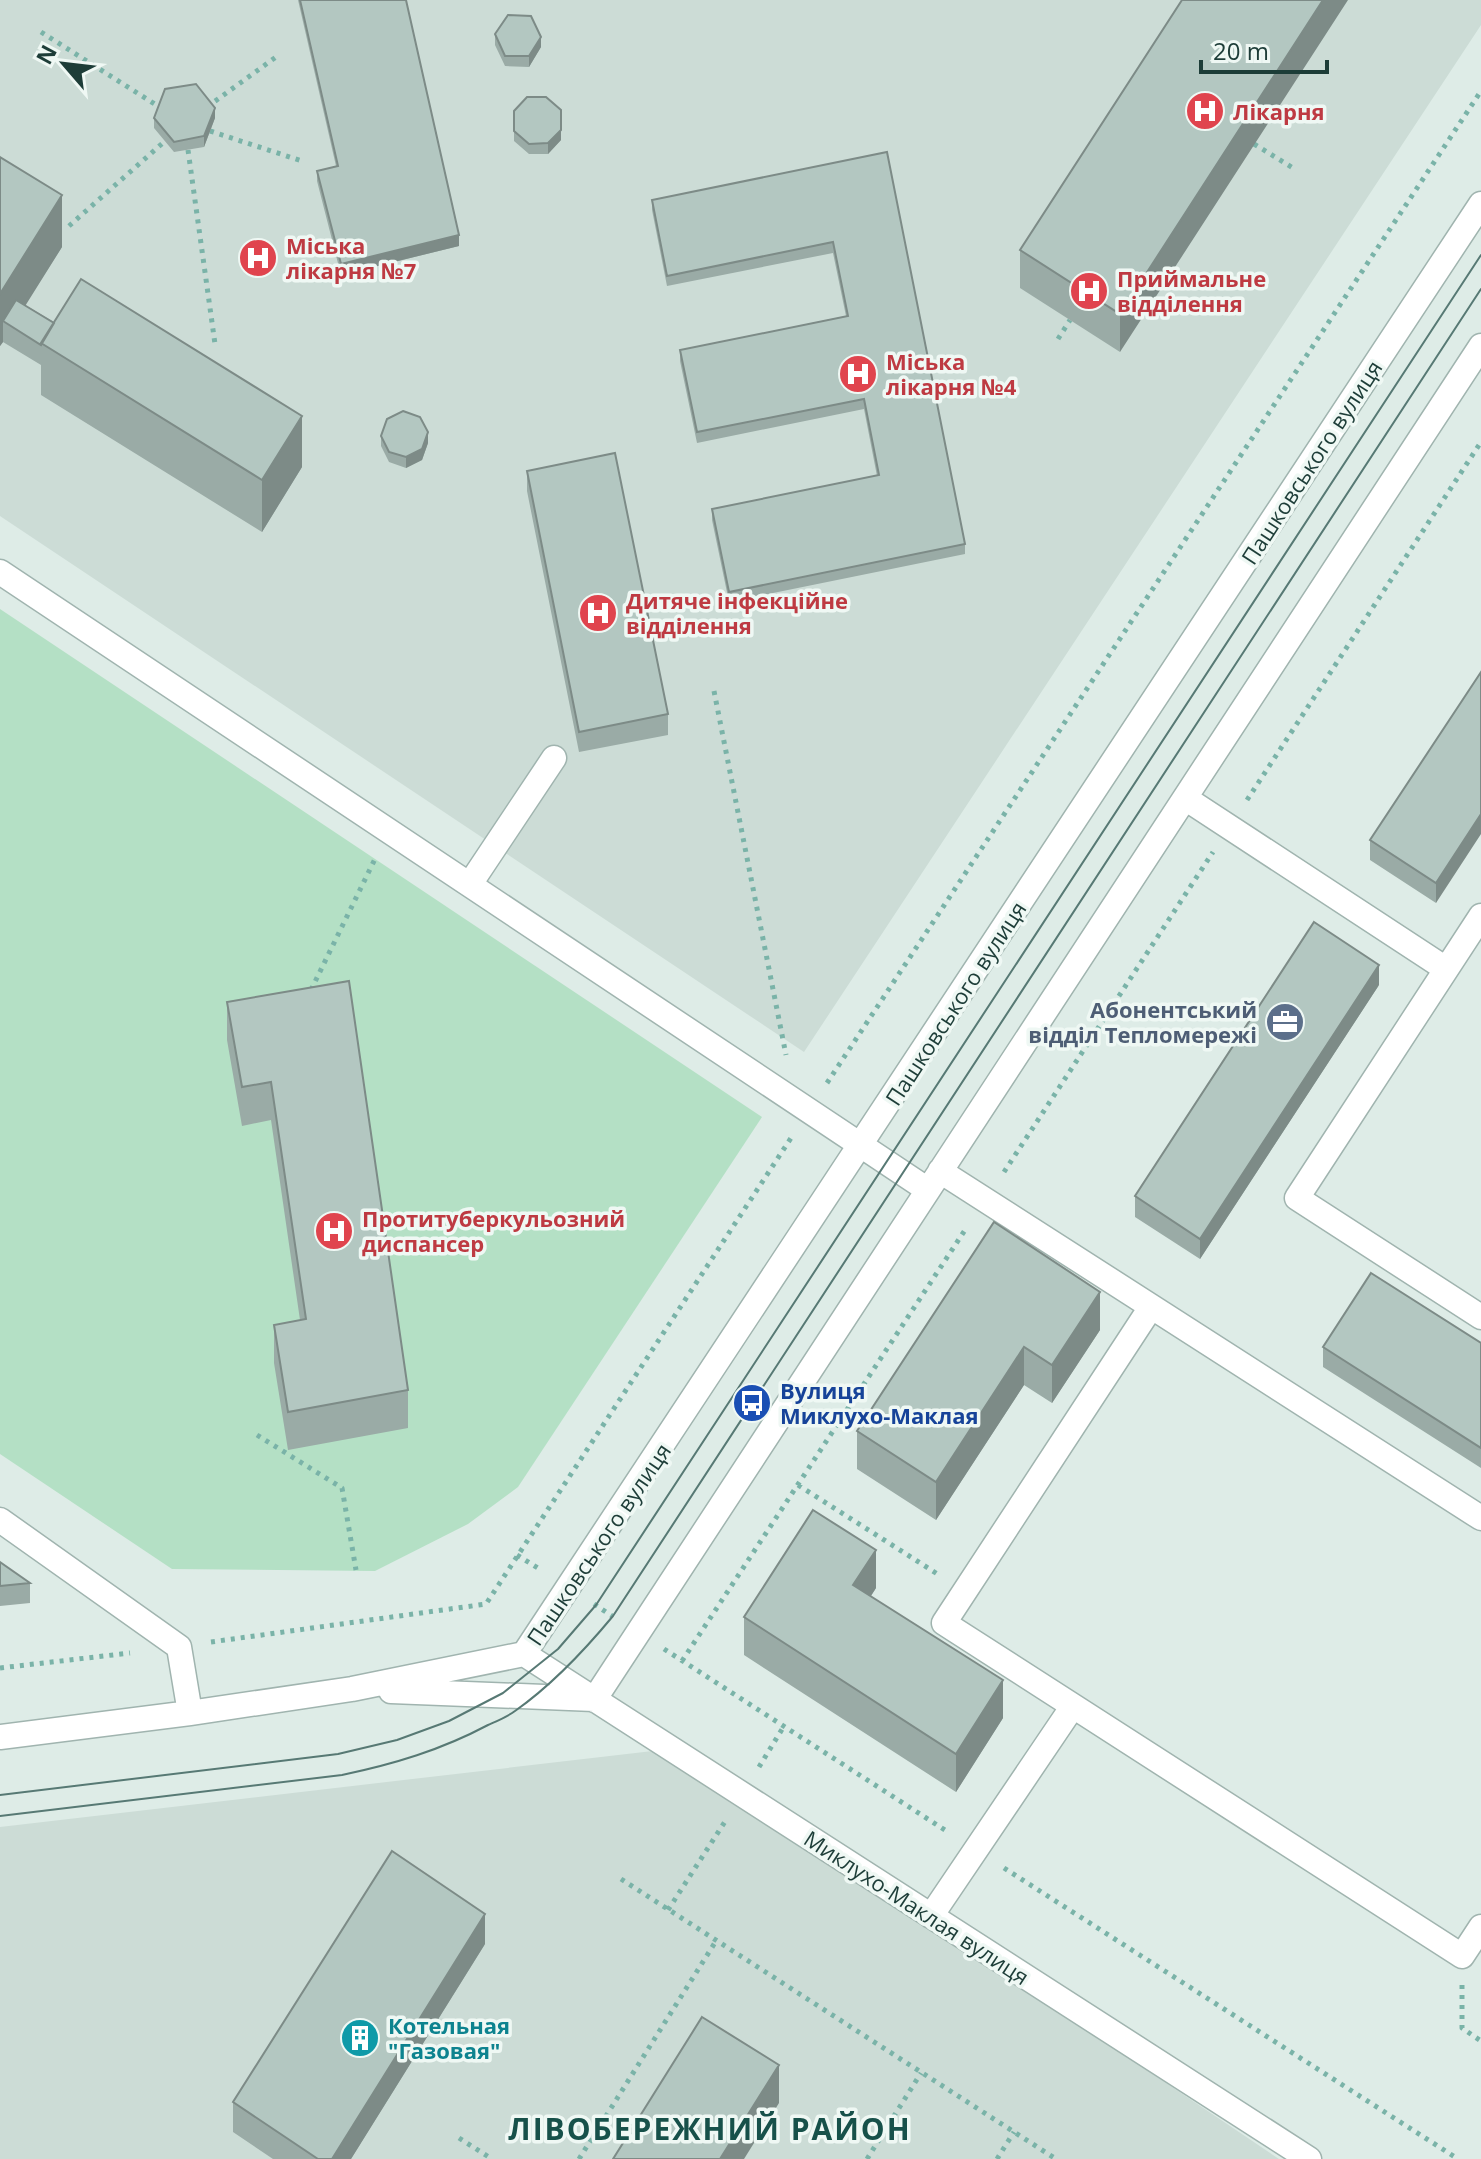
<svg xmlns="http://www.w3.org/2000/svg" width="1481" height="2159" viewBox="0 0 1481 2159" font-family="'Open Sans',sans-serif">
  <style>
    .built { fill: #ccdcd6 }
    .green { fill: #b4e0c5 }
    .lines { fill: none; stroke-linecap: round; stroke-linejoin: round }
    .minor-casing { stroke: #a0b4af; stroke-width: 27 }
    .path { stroke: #7ab3a8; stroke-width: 5; stroke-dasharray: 4 6; stroke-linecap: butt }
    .minor { stroke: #fff; stroke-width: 24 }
    .tram { stroke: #577974; stroke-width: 2 }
    .wall { fill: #9aaba6 }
    .shaded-wall { fill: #7d8b87 }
    .building { fill: #b3c7c1; stroke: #7d8b87; stroke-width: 2 }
    .labels { text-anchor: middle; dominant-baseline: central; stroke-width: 7; stroke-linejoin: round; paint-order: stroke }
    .health-label { font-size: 22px; font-weight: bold; fill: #be3a42; stroke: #eff8f4; text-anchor: start }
    .street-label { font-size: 22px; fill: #1d3d38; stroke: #eff8f4 }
    .service-label { font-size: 22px; font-weight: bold; fill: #4e5e75; stroke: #eff8f4; text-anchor: end }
    .transit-label { font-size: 22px; font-weight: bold; fill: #164399; stroke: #eff8f4; text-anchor: start }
    .culture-label { font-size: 22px; font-weight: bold; fill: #0d838f; stroke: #eff8f4; text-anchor: start }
    .district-label { font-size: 30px; font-weight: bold; letter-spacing: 2px; fill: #17514a; stroke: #eff8f4 }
  </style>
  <rect width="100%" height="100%" fill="#deece7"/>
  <path class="built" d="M0,0H1481V25L804,1052L0,516Z
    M670,1749L1279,2159H0V1827Z"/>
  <path class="green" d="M0,609L762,1117L518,1487L468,1524L375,1571L172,1569L0,1454Z"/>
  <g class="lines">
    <defs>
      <path id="minor" d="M0,572L928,1190
        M1185,798L1446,969
        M470,884L554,758
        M1481,916L1297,1198L1481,1317
        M940,1171L1481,1518
        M1151,1307L944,1623L1462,1956L1481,1927
        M0,1520L179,1647L190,1713
        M524,1654L1309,2159
        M391,1691L594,1699
        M594,1700L1481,346
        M0,1737L190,1713L352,1689L524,1654L1481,204
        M931,1916L1073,1706"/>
    </defs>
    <use href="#minor" class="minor-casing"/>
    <path class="path" d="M41,32L161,108
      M207,107L276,57
      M210,131L302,161
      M1254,144L1293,168
      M188,150L215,344
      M69,226L165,141
      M1058,339L1070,320
      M714,691L786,1055
      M1247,800L1481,442
      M311,990L375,859
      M827,1083L1481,91
      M1004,1172L1213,852
      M257,1435L342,1488L356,1570
      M798,1485L939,1575
      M517,1555L541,1570
      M594,1604L612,1616
      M211,1642L486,1604L791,1138
      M664,1649L948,1832
      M682,1661L967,1227
      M0,1668L130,1653
      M759,1767L784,1726
      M1004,1868L1458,2159
      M621,1879L1056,2159
      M668,1910L726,1820
      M1462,1985V2028L1481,2041
      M459,2138L492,2159
      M579,2159L716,1941
      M867,2159L921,2073
      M997,2159L1014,2132"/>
    <use href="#minor" class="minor"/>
    <path class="tram" d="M0,1795L338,1754L397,1740L449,1721L503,1693L558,1649L596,1605L1481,255
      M0,1816L342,1775C394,1764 441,1750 488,1725C497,1721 507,1717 515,1711C552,1685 584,1651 613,1616L1481,289"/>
  </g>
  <path class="wall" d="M298,0H406L459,246L341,275L317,181V171L336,166Z
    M1182,0L1120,352L1020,288V250Z
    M495,34L541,47L529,67L505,66L495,45Z
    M561,110V140L548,154H529L514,141V111Z
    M154,118H215L204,147L174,152L154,128Z
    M887,152L965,544V554L729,602L712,520V509L877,476L864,409L697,443L680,361V350L846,316L833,253L667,286L652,210V200Z
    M0,157L62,247L25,305L302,467L262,532L41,395V365L3,342L0,346Z
    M381,436L428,443L422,460L406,468L389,462L381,446Z
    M527,471L668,714V735L579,752L527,491Z
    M1481,672L1436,903L1370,860V840Z
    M349,981L408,1390V1428L288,1450L274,1363V1325L300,1320L271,1120L242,1126L227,1040V1002Z
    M1379,985L1200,1259L1135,1217V1196Z
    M994,1222L1100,1330L1052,1403L1024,1385L936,1520L857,1469V1431Z
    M1481,1343V1468L1323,1367V1347Z
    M0,1562L30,1583V1603L0,1606Z
    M876,1588L871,1596L1003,1718L956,1792L744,1655V1617Z
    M485,1944L351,2159H273L233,2132V2102Z"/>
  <path class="shaded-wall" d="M1323,0H1348L1120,352V314Z
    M541,37V47L529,67V56Z
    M215,108V118L204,147V136Z
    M561,130V140L548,154V143Z
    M62,195V247L12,327L3,321V342L0,346V294Z
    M459,235V246L341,275V264Z
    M302,416V467L262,532V480Z
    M428,432V443L422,460L406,468V457Z
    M1481,814V834L1436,903V883Z
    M1379,965V985L1200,1259V1239Z
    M1100,1292V1330L1052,1403V1365Z
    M1024,1347V1385L936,1520V1482Z
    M876,1550V1588L853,1623V1585Z
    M1003,1680V1718L956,1792V1754Z
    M485,1914V1944L351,2159H332Z
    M779,2065V2103L744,2159H720Z"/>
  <path class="building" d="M300,0H406L459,235L341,264L317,171L338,166Z
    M1182,0H1323L1120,314L1020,250Z
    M508,15L531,16L541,37L529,56H505L495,34Z
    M196,84L215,108L204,136L174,142L154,118L165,89Z
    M527,97H546L561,110V130L548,143L529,144L514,131V111Z
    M887,152L965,544L729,592L712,509L879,475L864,399L697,432L680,350L848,316L833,242L667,276L652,200Z
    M0,157L62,195L0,294Z
    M81,279L302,416L262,480L41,343Z
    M16,300L54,323L41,345L3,321Z
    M403,411L420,417L428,432L422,449L406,457L389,452L381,436L387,419Z
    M615,453L668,714L579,732L527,471Z
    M1481,672V814L1436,883L1370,840Z
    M1314,922L1379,965L1200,1239L1135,1196Z
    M349,981L408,1390L288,1412L274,1325L306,1319L271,1082L242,1087L227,1002Z
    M994,1222L1100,1292L1052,1365L1024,1347L936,1482L857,1431Z
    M1371,1273L1481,1343V1448L1323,1347Z
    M813,1510L876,1550L853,1585L1003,1680L956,1754L744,1617Z
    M0,1562L30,1583L0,1586Z
    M392,1851L485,1914L332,2159H318L233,2102Z
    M702,2017L779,2065L720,2159H613Z"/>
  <defs>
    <symbol id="hospital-disc" viewBox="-11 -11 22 22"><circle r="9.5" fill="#e0444e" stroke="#eff8f4"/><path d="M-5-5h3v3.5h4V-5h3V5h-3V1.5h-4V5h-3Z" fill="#fff"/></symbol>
    <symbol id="office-disc" viewBox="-11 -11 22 22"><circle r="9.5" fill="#5c6f8a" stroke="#eff8f4"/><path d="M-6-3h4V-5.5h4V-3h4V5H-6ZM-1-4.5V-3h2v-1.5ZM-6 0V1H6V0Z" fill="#fff"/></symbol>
    <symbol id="bus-disc" viewBox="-11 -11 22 22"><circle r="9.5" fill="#1a4fb4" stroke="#eff8f4"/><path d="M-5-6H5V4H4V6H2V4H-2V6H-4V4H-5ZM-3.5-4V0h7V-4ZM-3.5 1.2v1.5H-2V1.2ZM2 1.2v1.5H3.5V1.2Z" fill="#fff"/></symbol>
    <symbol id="building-disc" viewBox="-11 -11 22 22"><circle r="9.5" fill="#0f9aa8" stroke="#eff8f4"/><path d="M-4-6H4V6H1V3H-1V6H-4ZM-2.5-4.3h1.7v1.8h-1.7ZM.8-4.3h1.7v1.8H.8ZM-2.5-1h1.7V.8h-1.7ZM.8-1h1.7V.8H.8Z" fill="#fff"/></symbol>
  </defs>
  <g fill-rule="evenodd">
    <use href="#hospital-disc" x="1183" y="89" width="44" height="44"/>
    <use href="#hospital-disc" x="236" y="236" width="44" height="44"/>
    <use href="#hospital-disc" x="1067" y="269" width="44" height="44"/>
    <use href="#hospital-disc" x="836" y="352" width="44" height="44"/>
    <use href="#hospital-disc" x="576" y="591" width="44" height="44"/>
    <use href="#office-disc" x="1263" y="1000" width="44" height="44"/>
    <use href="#hospital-disc" x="312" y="1209" width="44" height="44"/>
    <use href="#bus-disc" x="730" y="1381" width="44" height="44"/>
    <use href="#building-disc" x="338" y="2016" width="44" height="44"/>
  </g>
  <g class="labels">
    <g class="health-label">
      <text x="1233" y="111">Лікарня</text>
      <text x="286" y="245">Міська<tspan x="286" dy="25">лікарня №7</tspan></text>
      <text x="1117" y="278">Приймальне<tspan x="1117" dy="25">відділення</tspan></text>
      <text x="886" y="361">Міська<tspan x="886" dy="25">лікарня №4</tspan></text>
      <text x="626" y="600">Дитяче інфекційне<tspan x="626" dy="25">відділення</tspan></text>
      <text x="362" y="1218">Протитуберкульозний<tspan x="362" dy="25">диспансер</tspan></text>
    </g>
    <g class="street-label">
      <text transform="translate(1311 462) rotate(-57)">Пашковського вулиця</text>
      <text transform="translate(955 1003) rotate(-57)">Пашковського вулиця</text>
      <text transform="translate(598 1544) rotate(-56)">Пашковського вулиця</text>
      <text transform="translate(917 1907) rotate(33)">Миклухо-Маклая вулиця</text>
    </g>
    <g class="service-label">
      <text x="1257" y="1009">Абонентський<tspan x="1257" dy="25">відділ Тепломережі</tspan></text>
    </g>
    <g class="transit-label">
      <text x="780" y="1390">Вулиця<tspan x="780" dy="25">Миклухо-Маклая</tspan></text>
    </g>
    <g class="culture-label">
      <text x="388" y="2025">Котельная<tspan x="388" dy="25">"Газовая"</tspan></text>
    </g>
    <g class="district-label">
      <text x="710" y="2128">ЛІВОБЕРЕЖНИЙ РАЙОН</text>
    </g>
  </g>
  <g transform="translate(64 64) rotate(298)" stroke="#eff8f4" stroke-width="6" paint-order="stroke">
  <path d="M0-6L14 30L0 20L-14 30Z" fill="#1d3d38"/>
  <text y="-12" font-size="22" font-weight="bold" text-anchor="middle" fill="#1d3d38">N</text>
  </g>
  <path d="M1201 60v12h126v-12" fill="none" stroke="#1d3d38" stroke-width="4"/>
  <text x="1213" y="60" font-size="24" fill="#1d3d38" stroke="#eff8f4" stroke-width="6" paint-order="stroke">20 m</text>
</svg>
